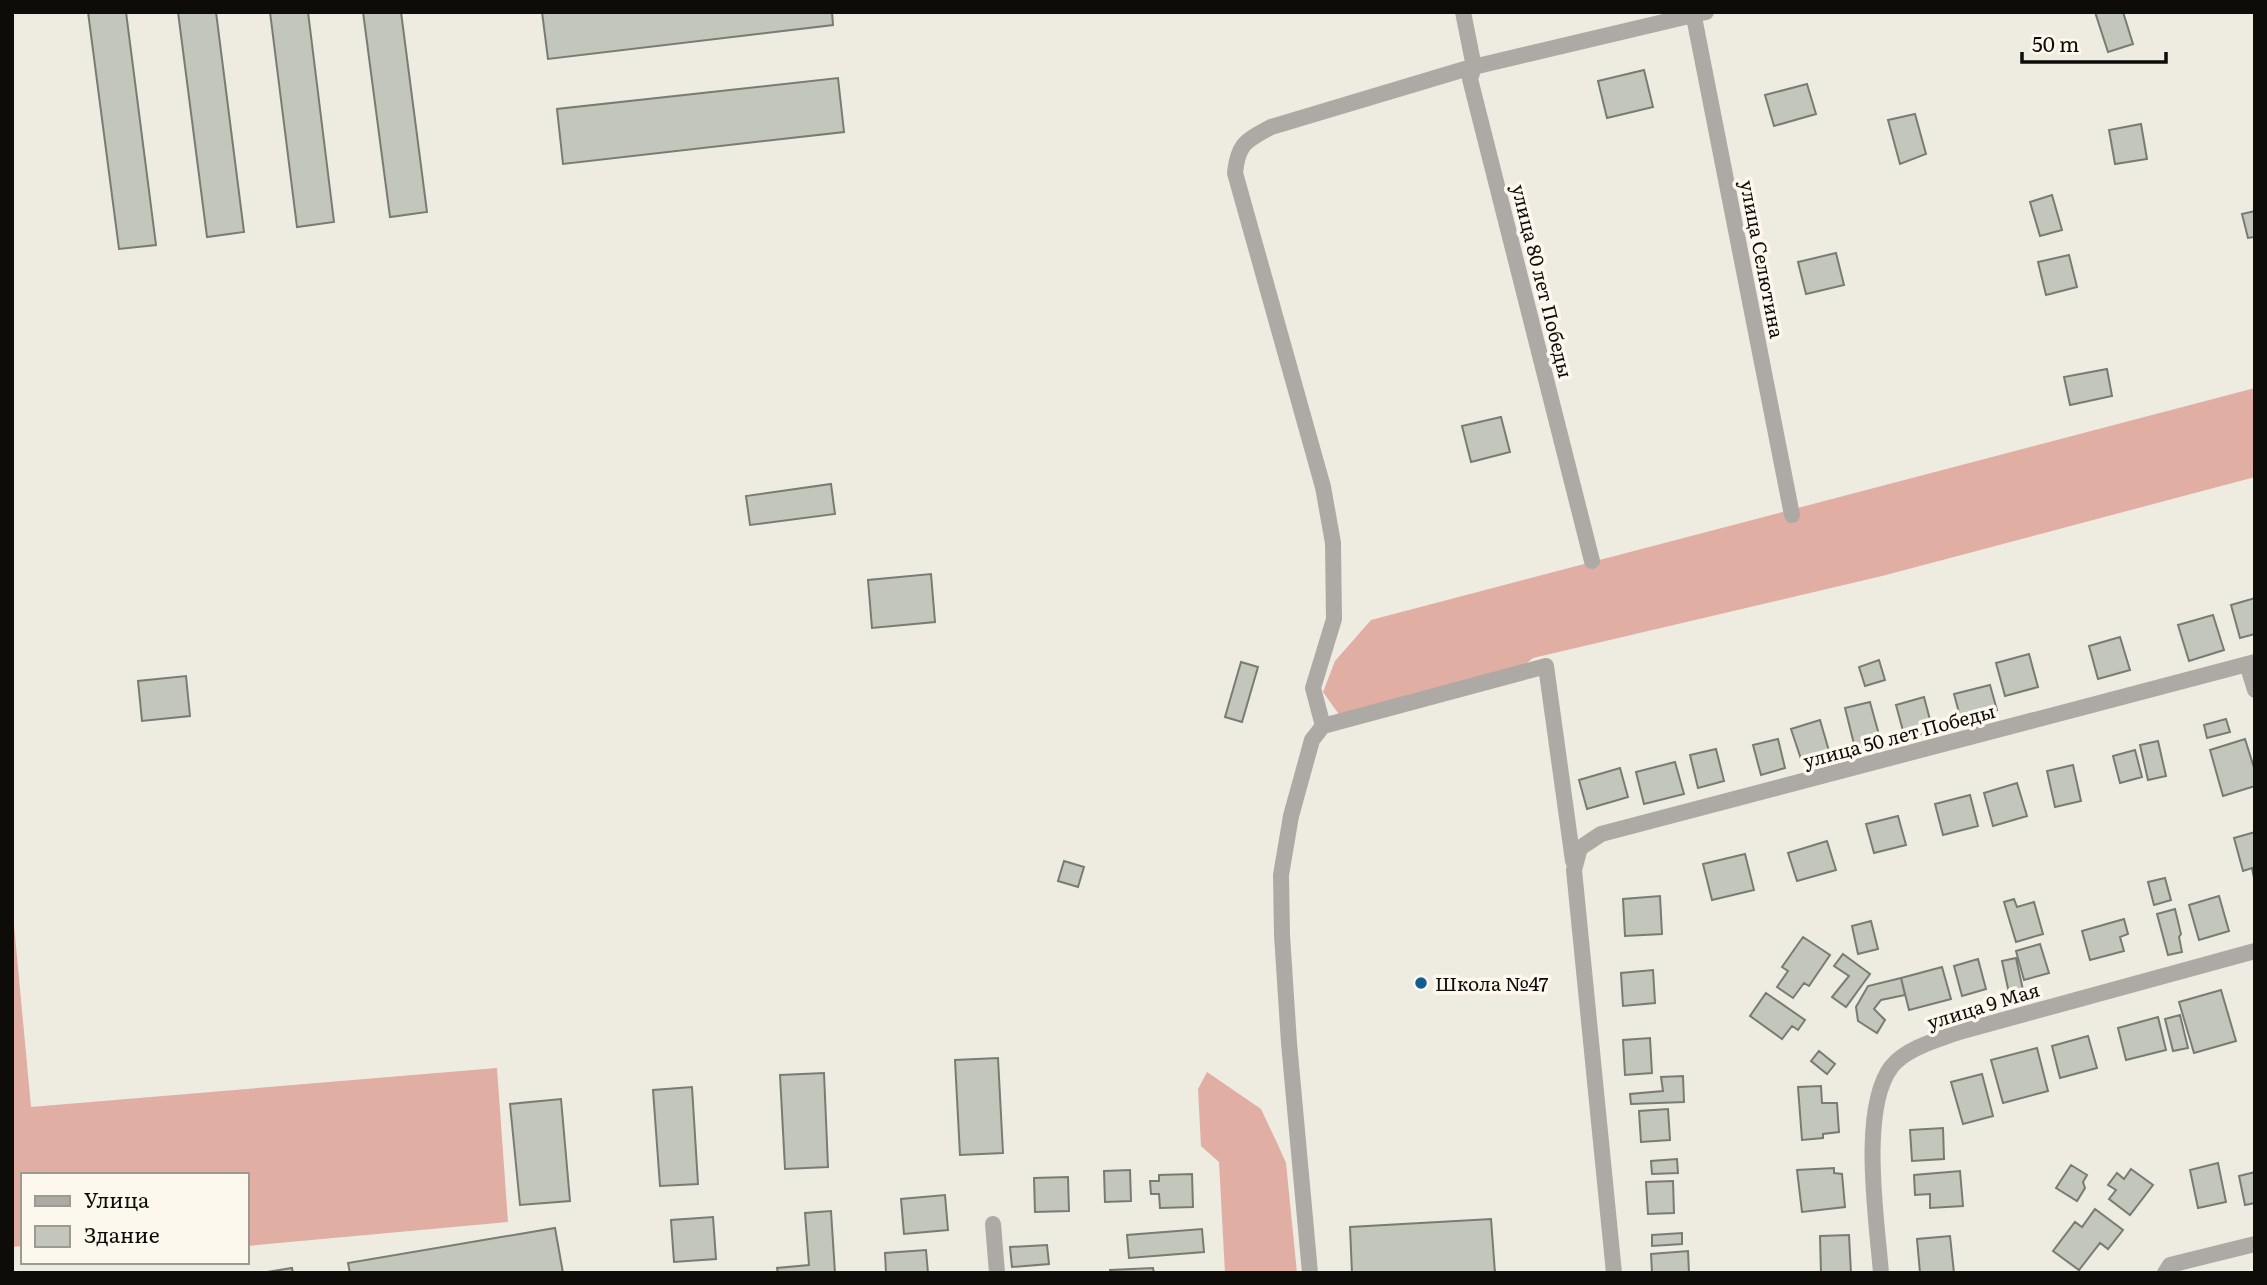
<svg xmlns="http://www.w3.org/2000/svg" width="2267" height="1285" viewBox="0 0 2267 1285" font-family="Literata,serif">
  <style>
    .forest { fill: #e0aea2 }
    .building { fill: #c2c6bb; stroke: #797c73; stroke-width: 2 }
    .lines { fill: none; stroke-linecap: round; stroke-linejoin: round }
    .street { stroke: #ada9a5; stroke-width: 16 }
    .poi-dot { fill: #115f92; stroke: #fcf8ed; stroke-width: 2.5 }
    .labels { text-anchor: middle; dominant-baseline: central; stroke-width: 7; stroke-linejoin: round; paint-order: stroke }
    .street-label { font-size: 19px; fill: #0d0c08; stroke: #fcf8ed }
    .poi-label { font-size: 19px; fill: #0d0c08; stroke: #fcf8ed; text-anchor: start }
  </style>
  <rect width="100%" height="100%" fill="#eeebe0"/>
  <path class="forest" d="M2255,388V477L1882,576L1533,658L1515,673L1343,720L1323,692L1335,661L1371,620Z
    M14,925L31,1107L497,1068L508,1222L247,1246V1175H23V1246L12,1247V926Z
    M1207,1072L1261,1109L1278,1145L1286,1163L1297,1273H1225L1219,1162L1201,1146L1198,1089Z"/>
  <path class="building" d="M88,12H126L156,245L119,249Z
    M178,12H216L244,232L207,237Z
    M270,12H308L334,222L297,227Z
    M363,12H401L427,212L390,217Z
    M542,12H832L833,25L548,59Z
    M2095,12H2123L2133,44L2108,52Z
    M1644,70L1653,107L1607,118L1598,81Z
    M838,78L844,132L563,164L557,109Z
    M1807,84L1816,114L1774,126L1765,95Z
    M1915,114L1926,154L1900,164L1888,120Z
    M2141,124L2147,159L2115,164L2109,130Z
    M2052,195L2062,230L2040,236L2030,202Z
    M2255,211V237L2248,238L2242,214Z
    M1836,253L1844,285L1806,294L1798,262Z
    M2069,255L2077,287L2046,295L2038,262Z
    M2107,369L2112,396L2070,405L2064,377Z
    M1501,417L1510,452L1471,462L1462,426Z
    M831,484L835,514L750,525L746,496Z
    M931,574L935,622L872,628L868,580Z
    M2255,598V634L2240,638L2231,605Z
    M2213,615L2224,650L2189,661L2178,625Z
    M2120,637L2130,670L2098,679L2089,646Z
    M2029,654L2038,687L2005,696L1996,663Z
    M1879,660L1885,680L1865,686L1859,667Z
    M1241,662L1258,667L1242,722L1225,717Z
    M186,676L190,716L142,721L138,681Z
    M1990,685L1997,710L1961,720L1954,694Z
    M1924,697L1933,731L1905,738L1896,705Z
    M1870,702L1881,742L1855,748L1845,708Z
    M2226,719L2230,732L2207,738L2204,725Z
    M1820,720L1829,751L1801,759L1791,729Z
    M1778,739L1785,768L1761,775L1753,745Z
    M2245,739L2255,771V786L2223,796L2210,750Z
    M2158,741L2166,776L2148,780L2140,745Z
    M1716,749L1724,781L1698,788L1690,755Z
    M2135,750L2142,777L2120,783L2113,756Z
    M1675,762L1684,794L1644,804L1636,772Z
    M2073,765L2081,801L2055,807L2047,771Z
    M1620,768L1628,797L1587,809L1579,780Z
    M2017,783L2027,816L1993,826L1984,793Z
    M1970,795L1978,826L1943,835L1935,804Z
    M1898,816L1906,845L1874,853L1866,824Z
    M2255,832V877L2254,878L2252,868L2243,871L2234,838Z
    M1827,841L1836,870L1797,881L1788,853Z
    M1745,854L1754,890L1712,900L1703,864Z
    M1064,861L1084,867L1078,887L1058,881Z
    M2165,878L2171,900L2154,905L2148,882Z
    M1660,896L1662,934L1625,936L1623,899Z
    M2219,896L2229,931L2199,940L2189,905Z
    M2014,899L2017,907L2034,902L2043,934L2016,942L2004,902Z
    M2175,909L2181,934L2179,937L2182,952L2168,955L2157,914Z
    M2124,919L2128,934L2120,937L2124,951L2090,960L2082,931Z
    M1871,921L1878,949L1858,954L1852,926Z
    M1803,937L1830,955L1809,986L1804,983L1793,998L1777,987L1788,971L1782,967Z
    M2040,944L2049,973L2024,980L2016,951Z
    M1843,954L1870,974L1846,1007L1832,997L1849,976L1834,966Z
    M2016,958L2023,990L2009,993L2002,961Z
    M1978,959L1986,989L1962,996L1954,966Z
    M1942,967L1951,999L1909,1010L1901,978Z
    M1653,970L1655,1003L1623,1006L1621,973Z
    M1901,978L1905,995L1881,1000L1874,1009L1885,1020L1877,1033L1858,1021L1856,1007L1868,986Z
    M2221,990L2236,1041L2194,1053L2179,1002Z
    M1766,993L1805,1020L1798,1030L1792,1026L1782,1039L1750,1016Z
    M2180,1015L2188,1048L2173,1051L2165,1019Z
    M2158,1017L2166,1050L2126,1060L2118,1028Z
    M2088,1036L2097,1068L2060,1078L2052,1046Z
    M1650,1038L1652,1073L1625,1075L1623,1040Z
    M2037,1048L2048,1091L2003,1103L1991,1060Z
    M1819,1051L1835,1064L1827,1074L1811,1061Z
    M998,1058L1003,1153L960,1155L955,1060Z
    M824,1073L828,1167L785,1169L780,1075Z
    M1982,1074L1993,1116L1963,1124L1951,1082Z
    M1683,1076L1684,1102L1631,1104L1630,1094L1663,1091L1661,1077Z
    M1821,1086L1822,1103H1837L1839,1132L1823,1134V1138L1802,1140L1798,1087Z
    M692,1087L698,1184L660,1186L653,1090Z
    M561,1099L570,1201L520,1205L510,1104Z
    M1668,1109L1670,1140L1641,1142L1639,1111Z
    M1943,1128L1944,1159L1912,1161L1910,1130Z
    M1677,1159L1678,1173L1652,1174L1651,1161Z
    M2218,1163L2226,1202L2198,1208L2190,1170Z
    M2071,1165L2087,1175L2083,1182L2085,1188L2077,1201L2056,1188Z
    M1834,1168V1173L1842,1174L1845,1207L1802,1212L1797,1170Z
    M2131,1169L2153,1185L2130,1215L2109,1199L2116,1190L2108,1185L2117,1173L2124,1179Z
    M1130,1170L1131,1201L1105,1202L1104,1171Z
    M1960,1171L1963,1206L1930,1208V1194L1915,1195L1914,1175Z
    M2255,1172V1203L2245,1205L2239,1176Z
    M1192,1174L1193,1207L1160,1208L1159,1194H1151L1150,1181H1159V1175Z
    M1068,1177L1069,1211L1035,1212L1034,1178Z
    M1673,1181L1674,1213L1648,1214L1646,1182Z
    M945,1195L948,1230L904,1234L901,1199Z
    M2095,1209L2123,1230L2108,1249L2100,1243L2079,1270L2053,1251L2075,1222L2082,1227Z
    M831,1211L835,1273H778L777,1268L809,1265L805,1213Z
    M713,1217L716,1259L674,1262L671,1220Z
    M1491,1219L1495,1273H1352L1350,1227Z
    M555,1228L563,1273H350L348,1263Z
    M1202,1229L1204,1252L1129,1258L1127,1235Z
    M1682,1233V1244L1652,1246V1235Z
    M1849,1235L1851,1273H1821L1820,1236Z
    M1950,1236L1954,1273H1920L1917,1239Z
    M1047,1245L1049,1264L1012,1267L1010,1247Z
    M926,1250L928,1273H886L885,1253Z
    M1688,1251L1689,1273H1652L1651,1254Z
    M292,1268L293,1273H261Z
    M1153,1268L1154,1273H1110V1270Z"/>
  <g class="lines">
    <path class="street" d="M1463,12L1474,67L1470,79L1592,561
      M1693,12L1792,515
      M2247,664L2255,690
      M1323,726L1546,666L1573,861
      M993,1224L997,1273
      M1310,1273L1289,1043L1282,935L1281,875L1291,816L1312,740L1323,726L1313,688L1334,619L1333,543L1323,487L1235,173C1238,143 1246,141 1271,127L1465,69L1706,12
      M1614,1273L1574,870L1580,848L1601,834L2255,662
      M1881,1273C1877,1221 1859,1108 1892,1066C1907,1048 1937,1040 1959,1032L2255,951
      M2165,1273L2170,1265L2255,1244"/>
  </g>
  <circle class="poi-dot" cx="1421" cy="983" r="7"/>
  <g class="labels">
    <g class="street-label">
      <text transform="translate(1763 259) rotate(79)">улица Селютина</text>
      <text transform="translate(1543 281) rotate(76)">улица 80 лет Победы</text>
      <text transform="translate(1899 735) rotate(-15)">улица 50 лет Победы</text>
      <text transform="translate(1983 1005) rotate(-17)">улица 9 Мая</text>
    </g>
    <g class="poi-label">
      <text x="1435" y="983">Школа №47</text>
    </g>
  </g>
  <rect width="2267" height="1285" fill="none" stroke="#0d0c08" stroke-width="28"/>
  <rect x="21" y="1173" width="228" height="91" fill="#fcf8ed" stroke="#9c9a91" stroke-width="2"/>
  <rect x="35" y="1196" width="35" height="10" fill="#ada9a5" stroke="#9c9a91" stroke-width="2"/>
  <text x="84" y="1208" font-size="21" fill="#0d0c08">Улица</text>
  <rect x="35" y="1226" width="35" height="21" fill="#c2c6bb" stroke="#9c9a91" stroke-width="2"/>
  <text x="84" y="1243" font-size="21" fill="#0d0c08">Здание</text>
  <path d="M2022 52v10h144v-10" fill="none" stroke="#0d0c08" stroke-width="3.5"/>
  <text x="2032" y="52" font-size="21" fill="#0d0c08" stroke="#fcf8ed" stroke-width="5" paint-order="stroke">50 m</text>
</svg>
